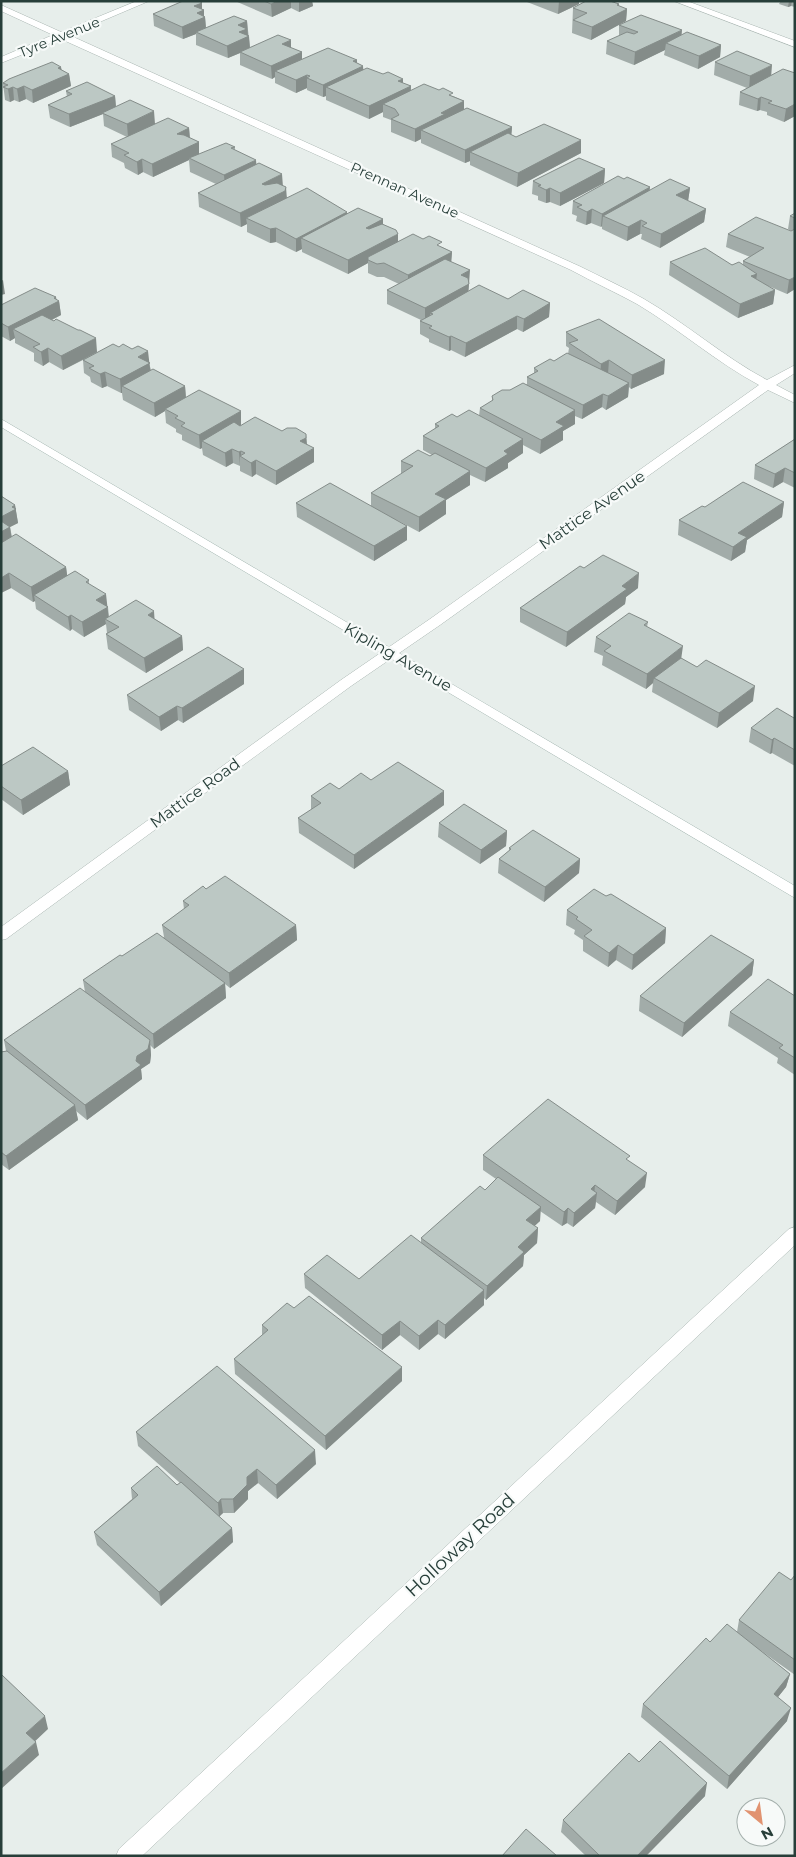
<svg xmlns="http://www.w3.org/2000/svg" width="796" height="1857" viewBox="0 0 796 1857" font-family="Montserrat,sans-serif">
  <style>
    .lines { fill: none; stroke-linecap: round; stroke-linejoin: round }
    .minor-casing { stroke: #aab6b2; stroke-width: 1 }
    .secondary-casing { stroke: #a3b5b0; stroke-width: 1 }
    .minor { fill: #fff; fill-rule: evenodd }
    .secondary { fill: #fff; fill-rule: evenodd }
    .wall { fill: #a2aca9 }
    .shaded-wall { fill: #848c89 }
    .building { fill: #bcc8c4; stroke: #848c89 }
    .labels { text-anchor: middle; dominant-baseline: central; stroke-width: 4.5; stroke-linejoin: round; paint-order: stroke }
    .far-street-label { font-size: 14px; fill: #273e39; stroke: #f7faf9 }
    .street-label { font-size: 16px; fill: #273e39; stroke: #f7faf9 }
    .near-street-label { font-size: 19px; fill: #273e39; stroke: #f7faf9 }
  </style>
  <rect width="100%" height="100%" fill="#e7eeeb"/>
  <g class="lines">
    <defs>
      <path id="minor" d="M137,1H149L69,35L579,266C601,277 623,287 644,299C687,324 724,357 767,380L795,365V373L776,385L795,395V403L768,390L440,625L351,686L6,939L1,940V927L341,680L430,619L759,385C716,362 679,329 637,304C615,292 593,282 571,270L61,39L1,63V57L53,35L1,11V5L61,32Z
        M674,1H687L795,41V47Z
        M795,1227V1245L142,1856H116L119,1849L789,1229Z"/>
      <path id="secondary" d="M1,419L795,886V898L1,427Z"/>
    </defs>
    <use href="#minor" class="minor-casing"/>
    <use href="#secondary" class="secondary-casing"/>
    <use href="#minor" class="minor"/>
    <use href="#secondary" class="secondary"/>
  </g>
  <path class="wall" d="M235,1H312L313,6L299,12L291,8L272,17Z
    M527,1H579V4L558,14L527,2Z
    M779,1H795V7L791,6L788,7L779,4L780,2Z
    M202,3V9L204,10V16L205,17L206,28L247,21L250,48H291L302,52V59L357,63L363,66V70L411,86V91L453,96L464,101V109L512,127L511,135L516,137L581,153L517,187L470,165V161L465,163L421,143V139L415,142L391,132V120L383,117V112L369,119L326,100V96L323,97L307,90V88L296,93L275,83V77L272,79L240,65V53L228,58L196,45V34L183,39L154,26L153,14Z
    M619,4V6L627,9L626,21L591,40L572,33L573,8Z
    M619,25L681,35L721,45L720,57L698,69L664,55L665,50L634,65L606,54L607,41L619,36Z
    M715,62L771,75L795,73V116L784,122L767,115V112L760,110L757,111L739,105L740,92L747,88L714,75Z
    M62,70L69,74L71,86L33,103L26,99L19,102L14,100L10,102L5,100L3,83Z
    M66,91L115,96L116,107L155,124L189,128L190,138L199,142V154L235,147V150L256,164L282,185L287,198L347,214L383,219V224L398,242L442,247L452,252L451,262L469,284L468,291L508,299L550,303L549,317L523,332L517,329L465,357L451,350L449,351L429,342V339L420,334V321L421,320L387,304V290L399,284L384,277H377L368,273V263L348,274L302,252V249L296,252L276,242L270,243L247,232V224L241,227L199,207L198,193L216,184L190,172L189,160L153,177L143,172L138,175L125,168L124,163L112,157L111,144L127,137L104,126L103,114L70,127L50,118L48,105L67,97Z
    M605,169L604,183L560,206L550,202L546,203L538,200V196L532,194L533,181Z
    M690,188L688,201L706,209L704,222L660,248L641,239L642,234H640L627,241L602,229V226L601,227L591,223L586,225L576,221L577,216L572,214L573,201L650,190Z
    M795,213V289L787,294L766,285L775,290L773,304L738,318L669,275L670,262L743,265V261L750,257L726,247L728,234L791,231L788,229L790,216Z
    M56,297V300L59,301L61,315L52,320L97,352L149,363L151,370L185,386L186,397L241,425L282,431L306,434L307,444L314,462L276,485L256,474L252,477L240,471V466L233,463L226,467L203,455L202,448L200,449L182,440V435L176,432V429L166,423L165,411L155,417L123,400L122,393H121L107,386L102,388L91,382L90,377L84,373L83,360L63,370L49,362L43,366L34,361V353L15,343V338L10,341L1,336V305Z
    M566,332L664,374L631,389L629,387L628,397L606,410L602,407L582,419L575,416V424L563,431V440L540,454L523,445V453L508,463V468L485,482L470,475V485L446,500V514L419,532L395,519L407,526V540L374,561L297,517L296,503L371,506V493L401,474V461L430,456L432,455L423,450V436L435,429V424L457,417L479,416L480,408L492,401V396L527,384V377L534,373V368L554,361L568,354L569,348L566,346Z
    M795,439V488L783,482L773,488L754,479L755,465Z
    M1,496L15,505L18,523L10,527L12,537L66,567L67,575L89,580V584L108,607L109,617L155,619L182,636L183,650L146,673L108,649L106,634H108L107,633L106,624L84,637L72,629L70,631L36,609L35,601L33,602L11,588L1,593Z
    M784,502L782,517L747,540L745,552L731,561L678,535L679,520L705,507Z
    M584,568L638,588L626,597L625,604L566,647L520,622V608Z
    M648,622L647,627L681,658L753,701L717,728L652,692L653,683L646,689L602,665L603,656L594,652L596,637Z
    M244,669V684L183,723L178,720L161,731L129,710L127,695Z
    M795,717V766L772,753L770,754L749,742L751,728Z
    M1,766L68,771L70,785L23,815L1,799Z
    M371,780L444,805L354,869L299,833L298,818L311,810V796Z
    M439,823L507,831L506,846L480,864L438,837Z
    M509,848L580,859L579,873L544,902L498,873L499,859L509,851Z
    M206,889L296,925L297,940L230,988L225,984L226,998L154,1049L150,1045L151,1055L150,1063L141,1069L142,1079L87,1120L76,1111L78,1120L9,1170L1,1164V1052L6,1051L4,1040L85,992L83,980L122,956L164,937L162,925L184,909L183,901Z
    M606,896L666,928L665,943L632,970L616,960L608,967L583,951V940L574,934L575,930L566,925L567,910Z
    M754,960L752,975L682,1037L639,1011L640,996Z
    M795,996V1075L777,1063L778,1058L728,1026L730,1012Z
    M483,1155L629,1161L645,1187L615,1215L596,1202L595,1208L573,1227L567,1223L562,1226L540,1211V1221L534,1226L538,1228L537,1243L524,1255L523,1266L486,1300L484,1298V1305L445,1339L438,1334L419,1350L400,1335L382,1350L305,1288L304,1274L359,1279L421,1243V1238L485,1190L496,1179L483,1170Z
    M262,1325L402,1381L326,1450L235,1374L234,1359L262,1335Z
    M136,1432L316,1464L277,1499L258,1483L248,1491V1499L234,1513H223L219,1516L232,1528L233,1542L161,1606L97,1545L94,1532L132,1499L131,1488L177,1485L180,1483L138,1446Z
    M795,1575V1675L760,1650L790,1674L786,1687L778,1697L787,1721L727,1789L641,1717L643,1704L710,1642L737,1632L739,1620L791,1580Z
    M639,1762L705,1796L646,1856H586L561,1832L563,1820Z"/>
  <path class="shaded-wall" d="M278,1H291V8L272,17L271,4Z
    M299,1H312L313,6L299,12Z
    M559,1H579V4L558,14Z
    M789,1H792L791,6L788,7Z
    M202,3V11L204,10V17H205L206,29L196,32V34L183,39L182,27L194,6Z
    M619,4L618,13L627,9L626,21L591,40L592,27Z
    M247,21L248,37L249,36L250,49L240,52V53L228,58L227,46L238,25Z
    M682,30L681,43H666L665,50L634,65L635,52Z
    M291,40V53L282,44Z
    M721,45L720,57L698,69L699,56Z
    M302,52V65L275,71V77L272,79L271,66Z
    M357,60V69L363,66L364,78L326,87V96L323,97V85L353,61Z
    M772,65L771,78L749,89L750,76Z
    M61,67L63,76L69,74L71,86L33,103L32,90L58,68Z
    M307,75V88L296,93V80Z
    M403,79V90L411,86L410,99L383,104V112L369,119V106L398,81Z
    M24,86L26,99L19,102L17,89Z
    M13,87L14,100L10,102L8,89Z
    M115,96L116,108L102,113L103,114L70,127L69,114Z
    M761,97L760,110L757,111L758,99Z
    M464,101V114L421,130V139L415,142V129L441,113Z
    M795,104V116L784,122L786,109Z
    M154,111L155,124L128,137L127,124Z
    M512,127L511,140L470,152V161L465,163V150Z
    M189,128L190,141L177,134Z
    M581,140V153L517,187L518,173Z
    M199,142V155L189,158V160L153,177L152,164Z
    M142,159L143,172L138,175L137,162Z
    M256,160L257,173L225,188L224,175Z
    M605,169L604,183L560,206V193Z
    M282,174L283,187L263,197L262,184Z
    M286,187L287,200L246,218L247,224L241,227L240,213Z
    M650,187L649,200L603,216L602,226L601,227L602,214Z
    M550,188V202L546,203V190Z
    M690,188L688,201L676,195Z
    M592,209L591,223L586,225L587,212Z
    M706,209L704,222L660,248L661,234Z
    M347,212V225L301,238L302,249L296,252V239Z
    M383,219V232L366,241V228Z
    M641,220L640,234L627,241L628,227Z
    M276,228V242L270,243V229Z
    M398,234V247L368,260V263L348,274V260Z
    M452,252L451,265L408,288V275Z
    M470,270L468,298L433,314L430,313V319L425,322V308L461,275Z
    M757,274L755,287L751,276Z
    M795,277V289L787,294L789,280Z
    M3,280L5,294L1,295V281Z
    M775,290L773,304L738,318L740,304Z
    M56,297L57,302L59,301L61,315L23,334L13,329L15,338L10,341L8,327Z
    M550,303L549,317L523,332L524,319Z
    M517,316V329L465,357L466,343Z
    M451,336V350L449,351V337Z
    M96,338L97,352L63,370L61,356Z
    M48,348L49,362L43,366L41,352Z
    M148,351L151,377L122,386V393H121L120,379L138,357Z
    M609,360L608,374L600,378L601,364Z
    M665,360L664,374L631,389L632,375Z
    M105,372L107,386L102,388L100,374Z
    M629,383L628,397L606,410L608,396Z
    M185,386L186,400L165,409V411L155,417L154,403Z
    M603,394L602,407L582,419L583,405Z
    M575,410V424L563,431V440L540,454L541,440L556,422Z
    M241,411V425L202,441V448L200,449L199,435Z
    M306,434L307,448L300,441Z
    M523,439V453L508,463V468L485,482L486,468L504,451Z
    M314,448V462L276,485V471Z
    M232,449L233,463L226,467L225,453Z
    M241,451V457L240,456V466L239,452Z
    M256,460V474L252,477L251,463Z
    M785,468L783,482L773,488L775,474Z
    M470,471V485L446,500V514L419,532V517L435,494Z
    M784,502L782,517L747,540L745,552L731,561L733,547L738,533Z
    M15,505L18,523L10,527L12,541L1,547V517L12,507Z
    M407,526V540L374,561V546Z
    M66,567L68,582L34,595L35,601L33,602L31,587Z
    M9,573L11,588L1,593V578Z
    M639,573L638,588L626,597L625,604L566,647L567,632L622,586Z
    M106,594L109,621L105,619L106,624L84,637L82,622L96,600Z
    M154,611L155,626L148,615Z
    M71,615L72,629L70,631L68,617Z
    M182,636L183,650L146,673L144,658Z
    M683,646L681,660L654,678L653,683L646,689L647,674Z
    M244,669V684L183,723L182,708Z
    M755,686L753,701L717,728L719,713Z
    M177,706L178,720L161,731L159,717Z
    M774,738L772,753L770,754L772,740Z
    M68,771L70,785L23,815L21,800Z
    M444,791V805L354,869V855Z
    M507,831L506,846L480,864L481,850Z
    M580,859L579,873L544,902L545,887Z
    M296,925L297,940L230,988L229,973Z
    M666,928L665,943L632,970L633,955Z
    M618,945L616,960L608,967L609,953Z
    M754,960L752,975L682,1037L684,1023Z
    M225,983L226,998L154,1049L153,1034Z
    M150,1040L151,1055L150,1063L141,1069L142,1079L87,1120L85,1105L136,1061L137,1056Z
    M75,1105L78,1120L9,1170L6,1156Z
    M647,1173L645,1187L615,1215L617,1201Z
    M595,1185L594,1196L597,1193L595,1208L573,1227L574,1213L591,1189Z
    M541,1207L540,1221L525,1235L526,1220Z
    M568,1208L567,1223L562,1226L564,1212Z
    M538,1228L537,1243L524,1255L523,1266L486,1300L487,1286L518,1247Z
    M484,1290V1305L445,1339V1325Z
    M438,1320V1334L419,1350V1336Z
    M400,1321V1335L382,1350V1335Z
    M402,1367V1381L326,1450L325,1436Z
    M315,1450L316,1464L277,1499L276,1485Z
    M257,1469L258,1483L248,1491V1499L234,1513L233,1499L247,1477Z
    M221,1499L223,1513L219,1517L218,1503Z
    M232,1528L233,1542L161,1606L159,1592Z
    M790,1674L786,1687L770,1707L774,1694Z
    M791,1708L787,1721L727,1789L729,1776Z
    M45,1716L48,1729L30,1746L26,1733Z
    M36,1742L39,1755L1,1789V1773Z
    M707,1783L705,1796L646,1856H637Z"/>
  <path class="building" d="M183,1H199L202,3L194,6L204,10L197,13L205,17L182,27L153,14Z
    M264,1H278L271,4Z
    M586,1H610L619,4L617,5L627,9L592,27L573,20L587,13L573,8Z
    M641,15L682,30L635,52L607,41L627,32L634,34L638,32L619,25Z
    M234,16L247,21L238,25L247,29L239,32L249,36L227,46L196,32Z
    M687,32L721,45L699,56L666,43Z
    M278,35L291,40L282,44L302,52L271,66L240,52Z
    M328,48L357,60L353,61L363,66L323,85L307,78L310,76L307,75L296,80L275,71Z
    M737,51L772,65L750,76L715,62Z
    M52,62L61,67L58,68L69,74L32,90L24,86L17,89L13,87L8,89L3,87L8,85L3,83L9,79Z
    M367,68L383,74L388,72L403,79L398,81L411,86L369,106L326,87Z
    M783,69L795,73V104L786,109L768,103L772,101L761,97L758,99L740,92Z
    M87,82L115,96L69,114L48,105L72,94L66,91Z
    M424,84L439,90L443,88L453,93L449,95L464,101L441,113L445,114L415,129L391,119L399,115L395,109L383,104Z
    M130,100L154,111L127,124L102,113Z
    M467,108L512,127L465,150L421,130Z
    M168,118L189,128L177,134L184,135L199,142L152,164L142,159L137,162L124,155L129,153L111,144Z
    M544,124L581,140L518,173L470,152L508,133L516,137Z
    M226,143L235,147L231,148L256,160L224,175L189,158Z
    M579,158L605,169L560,193L550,188L546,190L538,186L541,185L533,181Z
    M259,163L282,174L262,184L265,185L277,183L286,187L285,191L240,213L198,193Z
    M618,176L624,179L627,177L650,187L602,214L592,209L587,212L577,207L582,205L573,201Z
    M670,179L690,188L676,195L706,209L661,234L642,226L647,223L641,220L628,227L603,216Z
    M307,188L347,212L296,239L276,228L270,229L246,218Z
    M358,208L383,219L366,228L369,229L382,224L396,230L398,234L348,260L301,238Z
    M795,213V218L790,216Z
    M756,217L791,231L795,229V277L789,280L743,261L764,248L728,234Z
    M413,234L423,239L429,236L442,242L437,245L452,252L408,275L384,263L377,264L368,260V257Z
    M705,248L732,265L739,262L757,274L751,276L775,290L740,304L670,262Z
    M445,259L470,270L461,275L468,278L469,284L425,308L387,290Z
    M479,285L508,299L523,290L550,303L524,319L517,316L466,343L451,336L449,337L429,328L432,326L420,321L433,314L430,313Z
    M35,288L56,297L54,298L59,301L8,327L1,323V305Z
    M42,315L54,321L56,319L78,330H80L96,338L61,356L48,348L41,352L33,347L40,344L13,329Z
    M599,319L665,360L632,375L609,360L601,364L569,343L578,340L566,332Z
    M113,344L119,347L123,344L132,349L138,346L148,351L138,357L150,363L120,379L105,372L100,374L89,368L94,366L83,360Z
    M567,353L629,383L608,396L603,394L583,405L527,377L538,371L534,368L550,359L554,361Z
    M153,369L185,386L154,403L122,386Z
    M523,383L575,410L556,422L564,426L541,440L480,408L493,400L492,396L502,390H510Z
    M199,390L241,411L199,435L181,426L185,423L175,418L178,416L165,409Z
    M469,410L523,439L504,451L508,454L486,468L423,436L439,426L435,424L452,414L457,417Z
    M255,417L282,431L287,428H296L306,434V438L300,441L314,448L276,471L256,460L251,463L240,456L245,453L241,451L239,452L232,449L225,453L202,441L234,422L240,426Z
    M795,439V473L785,468L775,474L755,465Z
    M418,450L430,456L435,453L470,471L435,494L446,499L419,517L371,493L413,466L401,461Z
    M743,482L784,502L738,533L747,537L733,547L679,520L702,506L705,507Z
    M330,483L407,526L374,546L296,503Z
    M1,496L15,505L12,507L16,509L1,517Z
    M1,521L10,527L1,532Z
    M16,534L66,567L31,587L9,573L1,578V543Z
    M603,555L639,573L622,586L627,589L567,632L520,608L580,566L584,568Z
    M75,571L89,580L86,582L106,594L96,600L108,607L82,622L71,615L68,617L34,595Z
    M136,600L154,611L148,615L182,636L144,658L106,634L119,627L105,619Z
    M629,613L648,622L644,625L683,646L647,674L604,651L611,646L596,637Z
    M208,647L244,669L182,708L177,706L159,717L127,695Z
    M681,658L697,667L706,660L755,686L719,713L654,678Z
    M777,708L794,718L795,717V750L774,738L772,740L751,728Z
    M33,747L68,771L21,800L1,786V766Z
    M398,762L444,791L354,855L298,818L321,803L311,796L330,783L339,789L361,773L371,780Z
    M464,804L507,831L481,850L439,823Z
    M533,830L580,859L545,887L499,859L511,849L509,848Z
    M225,876L296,925L229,973L162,925L189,905L183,901L203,886L206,889Z
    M594,889L606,896L611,894L666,928L633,955L618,945L609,953L584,936L592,930L576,919L578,917L567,910Z
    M157,933L225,983L153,1034L83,980L120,955L122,956Z
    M711,935L754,960L684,1023L640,996Z
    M768,979L795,996V1058L779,1048L783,1045L730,1012Z
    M80,988L150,1040L148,1049L137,1056L136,1061L141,1065L85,1105L4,1040Z
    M7,1051L75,1105L6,1156L1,1152V1052Z
    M548,1099L630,1156L626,1159L647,1173L617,1201L595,1185L591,1189L597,1193L574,1213L568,1208L564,1212L483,1155Z
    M498,1177L541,1207L526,1220L538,1228L518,1247L524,1252L487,1286L421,1238L480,1186L485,1190Z
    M411,1235L484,1290L445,1325L438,1320L419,1336L400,1321L382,1335L304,1274L327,1255L359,1279Z
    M309,1296L402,1367L325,1436L234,1359L268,1330L262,1325L287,1303L294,1308Z
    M217,1366L315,1450L276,1485L257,1469L247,1477V1485L233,1499H221L218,1503L136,1432Z
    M157,1466L177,1485L181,1482L232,1528L159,1592L94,1532L138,1495L131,1488Z
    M779,1572L791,1580L795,1575V1660L739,1620Z
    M727,1624L790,1674L774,1694L791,1708L729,1776L643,1704L706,1638L710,1642Z
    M1,1675H2L45,1716L26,1733L36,1742L1,1773Z
    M660,1741L707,1783L637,1856H600L563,1820L629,1753L639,1762Z
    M526,1829L557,1856H502Z"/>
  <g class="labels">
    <g class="far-street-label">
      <text transform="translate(59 37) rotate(-22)">Tyre Avenue</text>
      <text transform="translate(405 190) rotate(24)">Prennan Avenue</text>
    </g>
    <g class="street-label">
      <text transform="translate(592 510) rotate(-35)">Mattice Avenue</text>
      <text transform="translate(398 657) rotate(30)">Kipling Avenue</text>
      <text transform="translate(195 793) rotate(-36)">Mattice Road</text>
    </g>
    <g class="near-street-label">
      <text transform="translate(460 1545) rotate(-43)">Holloway Road</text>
    </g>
  </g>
  <rect width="796" height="1857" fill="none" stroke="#273e39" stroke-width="5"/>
  <g transform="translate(761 1822) rotate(151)"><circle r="24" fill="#f7faf9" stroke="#a4afac"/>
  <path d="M0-4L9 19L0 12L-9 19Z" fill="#e19371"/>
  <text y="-8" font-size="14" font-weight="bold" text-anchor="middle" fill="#273e39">N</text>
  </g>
</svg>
